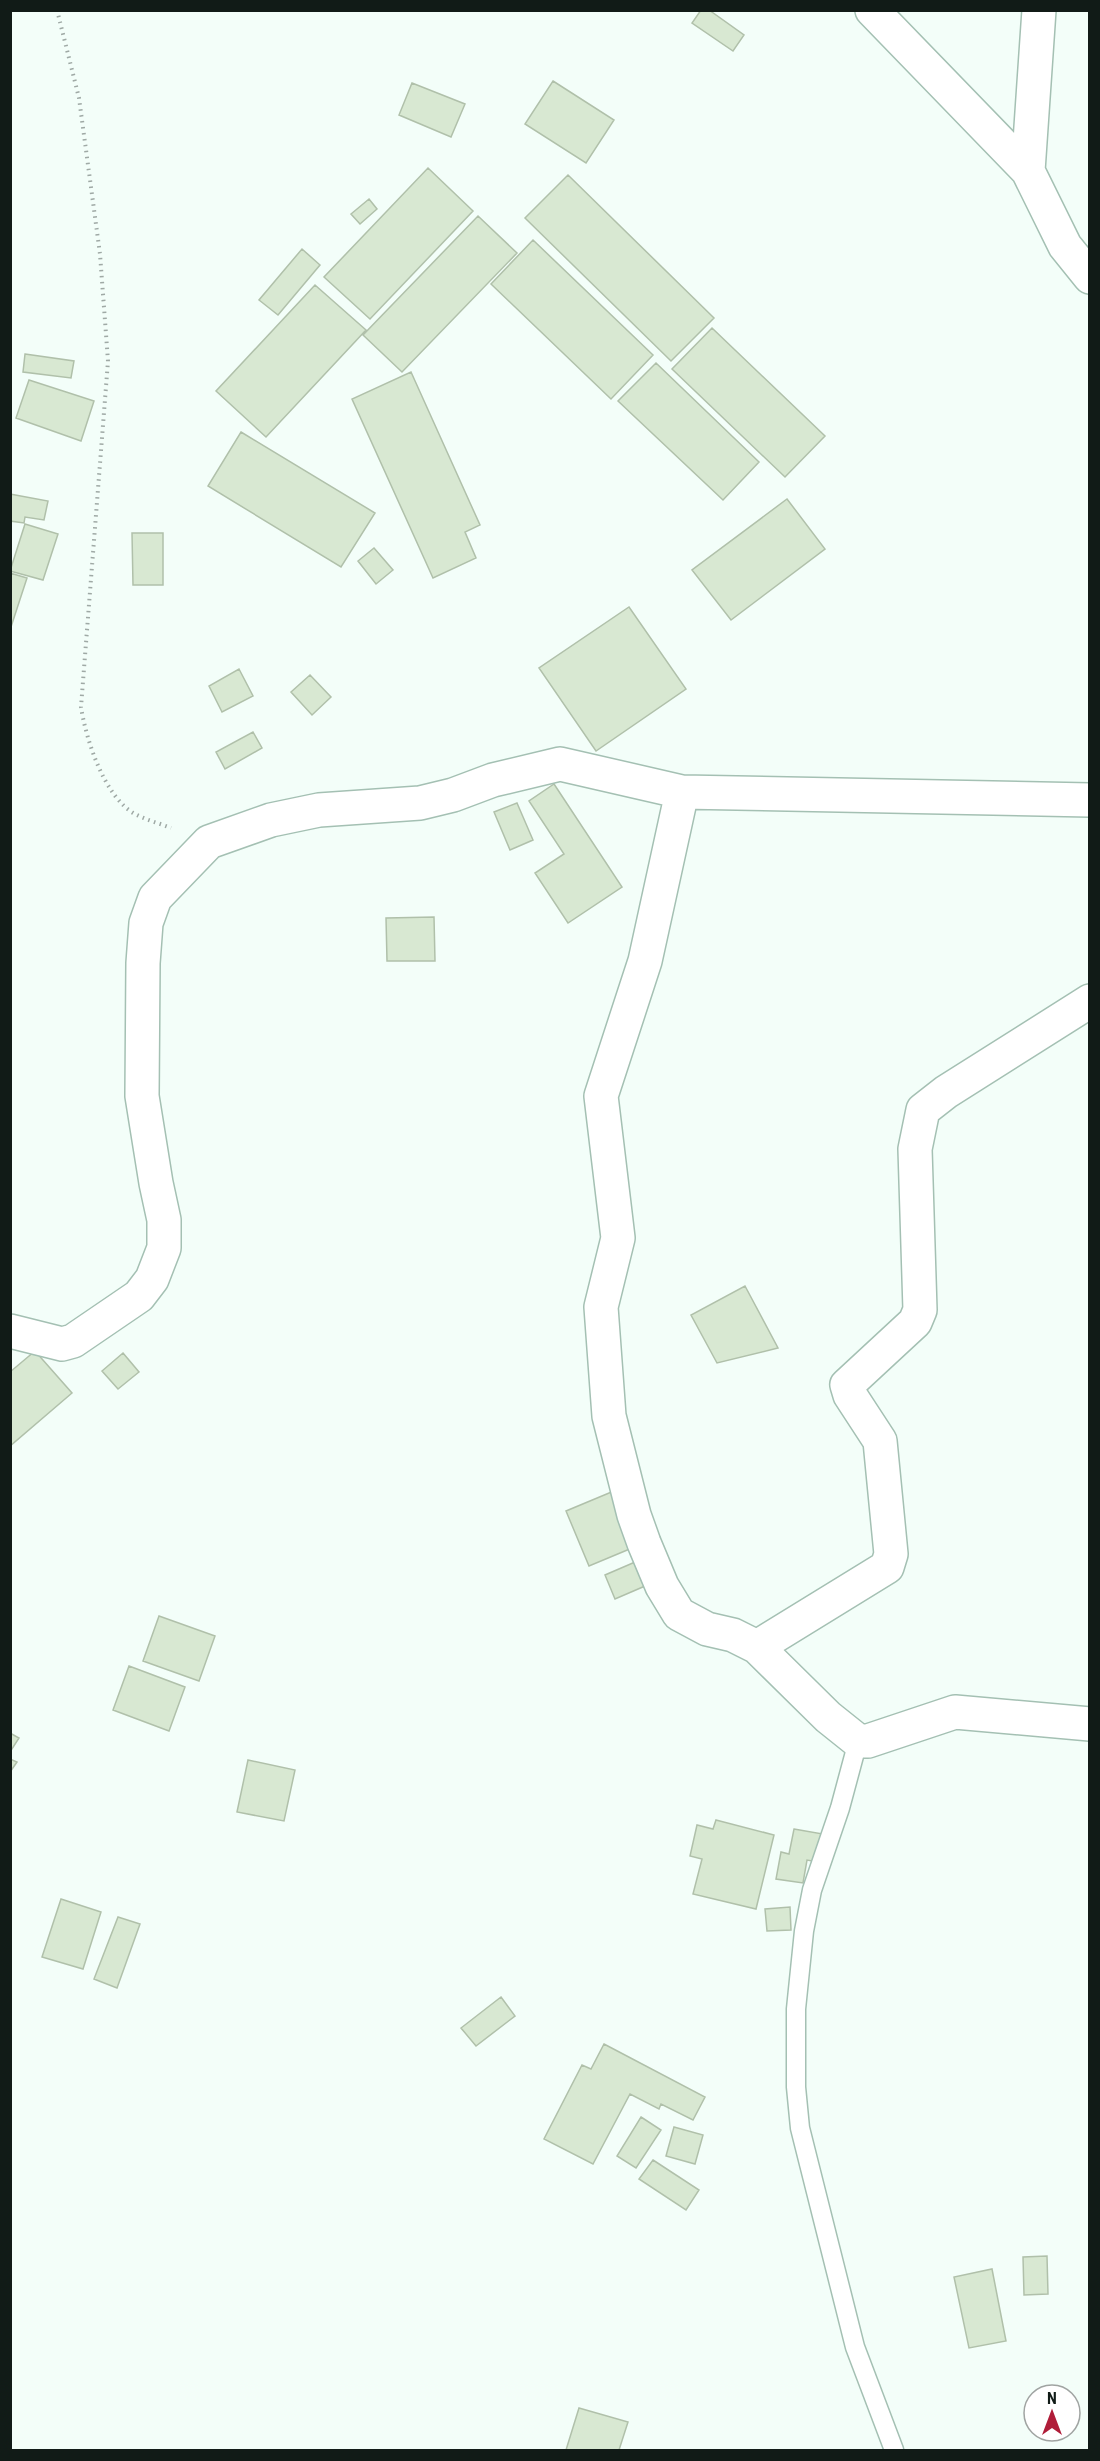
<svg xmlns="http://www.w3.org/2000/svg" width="1100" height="2461" viewBox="0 0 1100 2461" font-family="'Roboto Condensed',sans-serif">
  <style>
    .building { fill: #d8e8d2; stroke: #b0c0aa; stroke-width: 1.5 }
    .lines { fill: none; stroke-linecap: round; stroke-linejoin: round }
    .service-casing { stroke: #a4c0b3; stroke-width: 21 }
    .minor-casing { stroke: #a4c0b3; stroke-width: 36 }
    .path { stroke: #9fa9a5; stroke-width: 4; stroke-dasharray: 1.5 4.5; stroke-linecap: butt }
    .service { stroke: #fff; stroke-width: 18 }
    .minor { stroke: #fff; stroke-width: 33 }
  </style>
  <rect width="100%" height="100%" fill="#f3fef9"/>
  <path class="building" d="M701,10H709L744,35L733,51L692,23Z
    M553,81L614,120L586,163L525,124Z
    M412,83L465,104L451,137L399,115Z
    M428,168L473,211L370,319L324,277Z
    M568,175L714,318L671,361L525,218Z
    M369,199L377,209L360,224L351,214Z
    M478,216L517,253L402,372L363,335Z
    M533,240L653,355L611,399L491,284Z
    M302,249L320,265L278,315L259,300Z
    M315,285L366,330L266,437L216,391Z
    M712,328L825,436L785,477L672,369Z
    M25,354L74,361L71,378L23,372Z
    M656,363L759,462L723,500L618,401Z
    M411,372L480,525L465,532L476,558L433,578L352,399Z
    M29,380L94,401L81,441L16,418Z
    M241,432L375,513L341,567L208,486Z
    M10,494L48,501L44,520L25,517L24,523L10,521Z
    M787,499L825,549L731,620L692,570Z
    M25,524L58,534L43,580L10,571Z
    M132,533H163V585H133Z
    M374,548L393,570L376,584L358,561Z
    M10,573L27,578L10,630Z
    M629,607L686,689L596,751L539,668Z
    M239,669L253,696L222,712L209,686Z
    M310,675L331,697L312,715L291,692Z
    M253,732L262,748L225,769L216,752Z
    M554,784L622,887L568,923L535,873L564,854L529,801Z
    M517,803L533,840L510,850L494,812Z
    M434,917L435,961H387L386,918Z
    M745,1286L778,1348L717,1363L691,1315Z
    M35,1351L72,1393L10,1446V1372Z
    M123,1353L139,1372L118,1389L102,1371Z
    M621,1488L644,1543L589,1566L566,1511Z
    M642,1559L652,1583L615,1599L605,1575Z
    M159,1616L215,1636L199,1681L143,1661Z
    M129,1666L185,1687L169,1731L113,1710Z
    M10,1733L19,1738L10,1752Z
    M10,1759L17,1762L10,1772Z
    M248,1760L295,1770L284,1821L237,1812Z
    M716,1820L774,1835L756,1909L693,1894L702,1859L690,1856L697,1825L713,1829Z
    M794,1829L823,1834L818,1862L807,1860L803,1883L776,1879L781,1852L789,1854Z
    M61,1899L101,1912L83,1969L42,1957Z
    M790,1907L791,1930L767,1931L765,1909Z
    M118,1917L140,1924L117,1988L94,1979Z
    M501,1997L515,2016L476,2046L461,2028Z
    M604,2044L705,2097L693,2120L661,2104L659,2109L630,2094L593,2164L544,2139L582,2065L591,2069Z
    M641,2117L661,2130L636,2168L617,2156Z
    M674,2127L703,2135L695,2164L666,2156Z
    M653,2160L699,2190L686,2210L639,2179Z
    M1047,2256L1048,2294L1024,2295L1023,2257Z
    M992,2269L1006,2341L969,2348L954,2277Z
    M579,2408L628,2422L619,2450H566Z"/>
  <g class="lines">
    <defs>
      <path id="service" d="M858,1741L840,1808L812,1890L804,1931L796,2009V2087L800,2128L855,2347L894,2450"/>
      <path id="minor" d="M872,10L1028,171L1065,246L1090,277
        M1028,171L1039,10
        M682,792L645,961L601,1096L618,1238L601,1307L609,1416L634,1515L644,1543L662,1586L679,1614L707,1629L733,1635L757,1647L828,1717L858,1741H868L955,1712L1090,1724
        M10,1331L62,1344L73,1341L139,1296L152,1279L164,1248V1220L156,1183L142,1096L143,963L146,923L155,898L209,842L271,820L319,810L420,803L453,795L493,780L560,764L682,792L1090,800
        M757,1647L887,1567L891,1554L880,1441L850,1395L847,1385L915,1322L920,1310L915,1149L923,1110L946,1092L1090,1001"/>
    </defs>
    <use href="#service" class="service-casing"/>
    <use href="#minor" class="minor-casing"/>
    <path class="path" d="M57,10L79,98L100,254L108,361L81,707C86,739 104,797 135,814C146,820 159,823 171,828"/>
    <use href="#service" class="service"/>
    <use href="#minor" class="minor"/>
  </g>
  <rect width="1100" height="2461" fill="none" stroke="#111b17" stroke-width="24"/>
  <g transform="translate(1052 2413)"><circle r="28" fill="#ffffff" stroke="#a0a4a2" stroke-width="1.5"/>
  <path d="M0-4.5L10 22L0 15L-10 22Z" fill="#b01d39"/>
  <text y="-9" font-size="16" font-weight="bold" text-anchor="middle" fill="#111b17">N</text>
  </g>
</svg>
